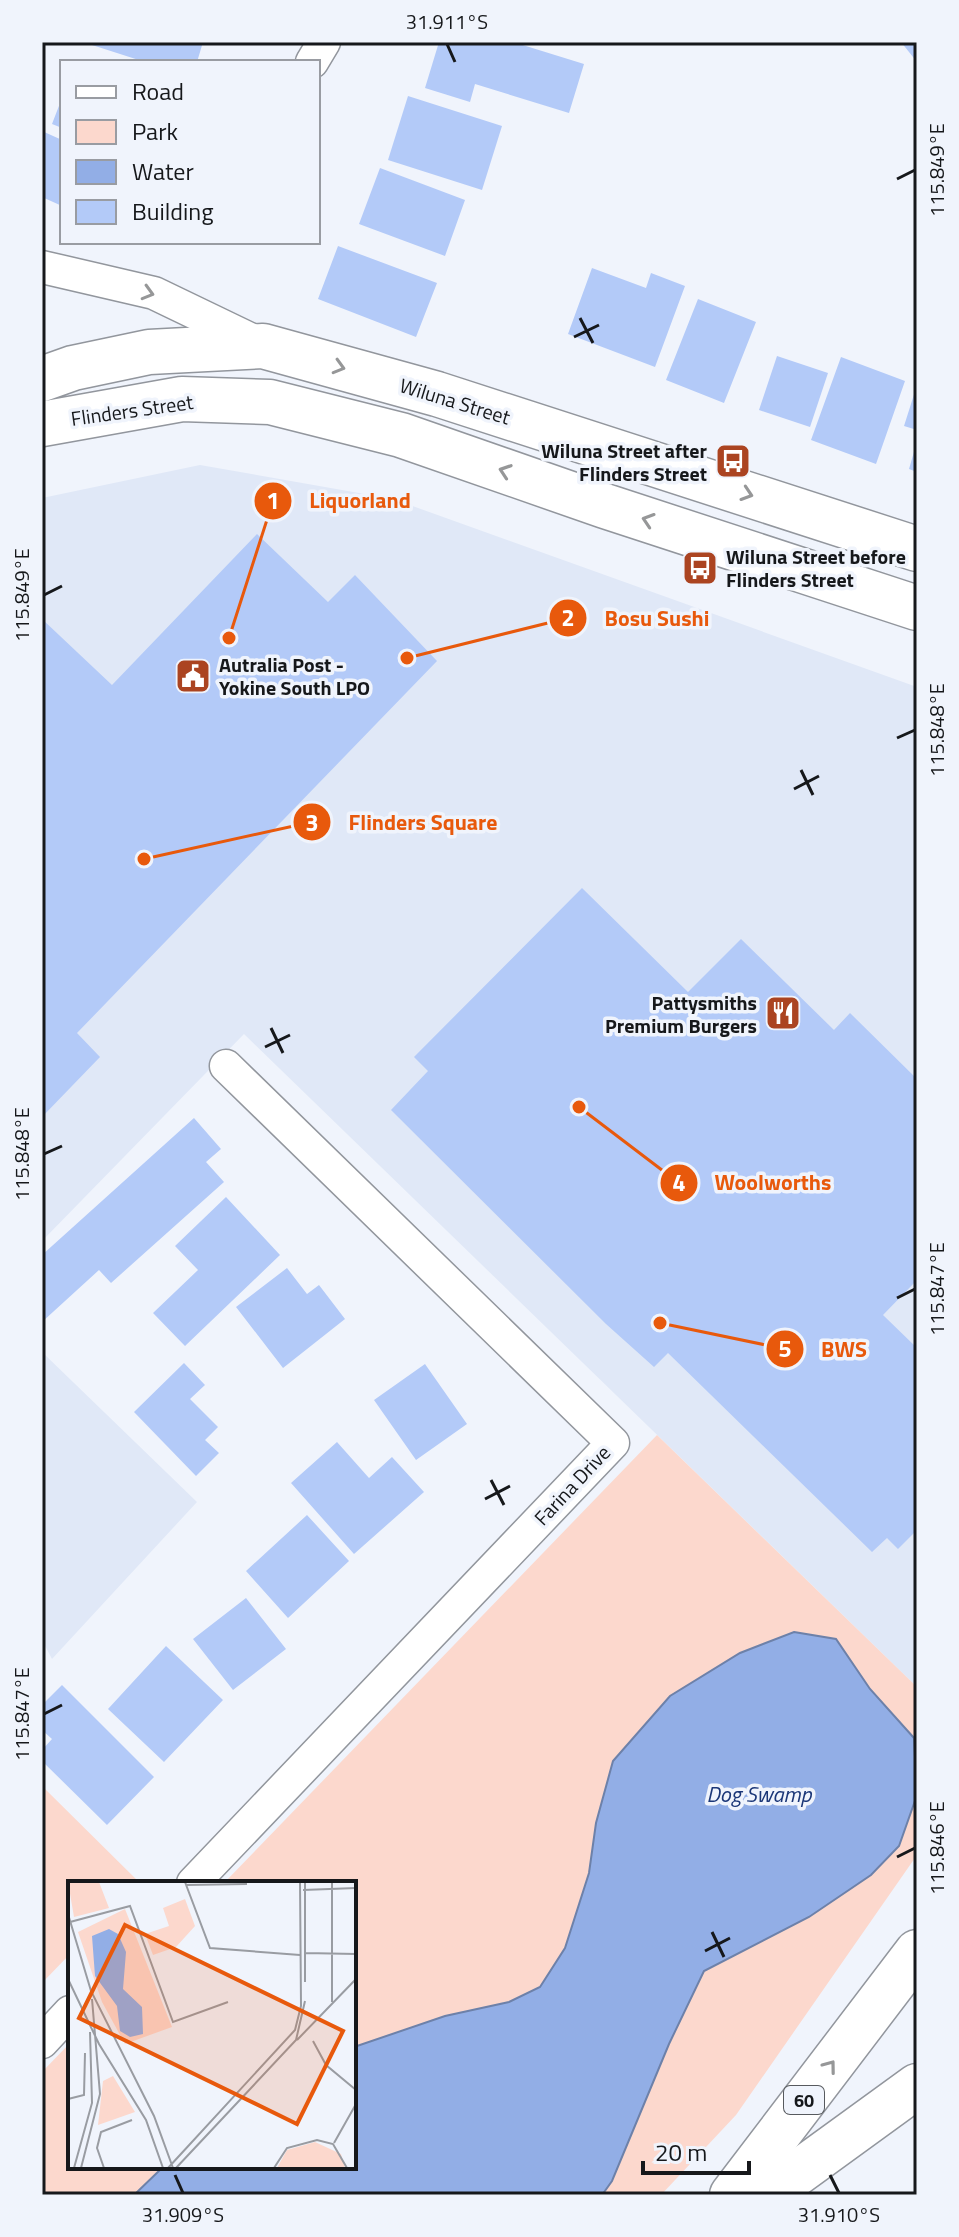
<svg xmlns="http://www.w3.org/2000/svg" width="959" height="2237" viewBox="0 0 959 2237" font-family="'Titillium Web',sans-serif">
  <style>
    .built { fill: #e0e8f7 }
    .green { fill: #fcd8cd }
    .water { fill: #92aee6; stroke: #6d81a9; stroke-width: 2 }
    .building { fill: #b3caf8 }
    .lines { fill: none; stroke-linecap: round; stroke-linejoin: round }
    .street-casing { stroke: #92969d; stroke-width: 35 }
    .secondary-casing { stroke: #92969d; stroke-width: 47 }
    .primary-casing { stroke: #92969d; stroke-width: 47 }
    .highway-casing { stroke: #92969d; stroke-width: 47 }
    .street { stroke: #fff; stroke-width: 32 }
    .secondary { stroke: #fff; stroke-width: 44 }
    .primary { stroke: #fff; stroke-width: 44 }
    .highway { stroke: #fff; stroke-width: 44 }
    .oneway { stroke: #969798 }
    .ticks { fill: none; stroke: #16181b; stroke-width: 3 }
    .labels { text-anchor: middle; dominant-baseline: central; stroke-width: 7; stroke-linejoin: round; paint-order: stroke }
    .shield { fill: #f0f4fc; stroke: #575a5e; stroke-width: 2 }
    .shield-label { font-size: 18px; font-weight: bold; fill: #16181b }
    .street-label { font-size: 20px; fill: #16181b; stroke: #f0f4fc }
    .poi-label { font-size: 20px; font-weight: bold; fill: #16181b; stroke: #f0f4fc; text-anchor: end }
    .water-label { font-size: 22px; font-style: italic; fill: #1b3778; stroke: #f0f4fc }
    .inset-road { fill: none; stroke: #999ca2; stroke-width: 2 }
    .view { fill: #e8590c; fill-opacity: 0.15; stroke: #e8590c; stroke-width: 4 }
    .inset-edge { fill: none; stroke: #16181b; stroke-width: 4 }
    .leader { fill: none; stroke: #e8590c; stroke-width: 3 }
    .callout-dot { fill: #e8590c; stroke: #f0f4fc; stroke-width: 3 }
    .mark-label { font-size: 24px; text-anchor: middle; font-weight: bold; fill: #fff }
    .callout-label { font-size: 22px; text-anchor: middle; font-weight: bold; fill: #e8590c; stroke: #f0f4fc; stroke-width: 7; stroke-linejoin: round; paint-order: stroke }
    .neatline { fill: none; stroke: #16181b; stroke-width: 3 }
    .ticks-label { font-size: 20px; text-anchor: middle; fill: #16181b }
  </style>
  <rect width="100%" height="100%" fill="#f0f4fc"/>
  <path class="built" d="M200,465L393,499L917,687V1687L244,1034L42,1241V498Z
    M42,1352L197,1502L52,1659L42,1640Z"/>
  <path class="green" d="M657,1435L917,1687V1855L736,2115L661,2195H42V2072L70,2043V2167H354V1883H224Z
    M42,1786L140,1883H70V1954L42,1983Z"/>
  <path class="water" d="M794,1632L836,1639L870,1689L914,1738L917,1795L899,1846L871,1875L809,1917L704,1971L669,2044L612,2181L602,2195H134L163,2167H354V2047L445,2016L509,2002L540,1987L565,1948L589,1873L596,1823L613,1761L670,1696L740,1653Z"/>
  <path class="building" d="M94,42H203L197,62H145L92,45Z
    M439,42H513L584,64L569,113L475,84L470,102L425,88Z
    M901,42H917V62Z
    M408,96L502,126L482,190L388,160Z
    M62,98V128L52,124Z
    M42,131L62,140V206L42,197Z
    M380,168L465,200L445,256L359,224Z
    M338,246L437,283L416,337L318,299Z
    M592,268L646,288L651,273L685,286L655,367L568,334Z
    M698,299L756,322L724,403L666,380Z
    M777,356L828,373L810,427L759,410Z
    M841,357L905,381L876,464L811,440Z
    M917,385V430L904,426Z
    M916,445H917V472L909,469Z
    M257,534L328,602L355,575L437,661L77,1033L100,1057L42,1117V619L112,685Z
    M582,888L688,992L741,939L834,1030L850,1013L917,1079V1280L883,1315L917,1348V1530L898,1549L887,1538L872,1552L668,1353L654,1367L606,1324L391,1110L428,1071L414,1057Z
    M194,1118L221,1149L206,1162L224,1182L111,1283L99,1270L42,1322V1255Z
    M226,1197L280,1255L185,1346L153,1313L198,1270L175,1246Z
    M287,1268L307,1294L319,1285L345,1319L283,1368L236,1307Z
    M184,1363L205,1385L190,1399L218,1427L205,1440L219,1453L196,1476L134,1412Z
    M425,1364L467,1424L416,1460L374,1400Z
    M337,1442L369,1478L392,1457L424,1492L354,1554L291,1483Z
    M307,1515L349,1561L288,1618L246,1571Z
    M246,1598L286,1649L233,1690L193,1639Z
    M166,1646L223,1700L164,1762L108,1709Z
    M62,1685L154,1777L107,1825L42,1761V1750L52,1739L42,1730V1705Z"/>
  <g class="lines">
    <defs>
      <path id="street" d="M312,62L324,42
        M42,267L154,293L260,344
        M193,1883L613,1443L226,1066
        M42,2042L70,2012"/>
      <path id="secondary" d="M42,379L73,368L149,352L263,346L437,394L917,549
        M42,424L182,399L270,402L401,435L605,506L917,608"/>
      <path id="primary" d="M767,2195L917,2086"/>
      <path id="highway" d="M732,2195L917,1952"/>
    </defs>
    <use href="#street" class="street-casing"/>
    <use href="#secondary" class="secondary-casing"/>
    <use href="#primary" class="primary-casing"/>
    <use href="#highway" class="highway-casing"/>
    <use href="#street" class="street"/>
    <use href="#secondary" class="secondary"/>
    <use href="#primary" class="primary"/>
    <use href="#highway" class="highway"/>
  </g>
  <defs><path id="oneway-chevron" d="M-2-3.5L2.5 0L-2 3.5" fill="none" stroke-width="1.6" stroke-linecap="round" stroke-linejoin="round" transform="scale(2)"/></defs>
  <g class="oneway">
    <use href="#oneway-chevron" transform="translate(148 293) rotate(16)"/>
    <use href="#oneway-chevron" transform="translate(339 367) rotate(16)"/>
    <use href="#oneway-chevron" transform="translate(505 471) rotate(-161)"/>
    <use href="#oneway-chevron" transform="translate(747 494) rotate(18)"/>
    <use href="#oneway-chevron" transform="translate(648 520) rotate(-162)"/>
    <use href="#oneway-chevron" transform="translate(830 2066) rotate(-53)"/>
  </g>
  <path class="ticks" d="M447,44L455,62M897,179L915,170M580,318L593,343M574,337L599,325M44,595L62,586M897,738L915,730M801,770L813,795M794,789L819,776M271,1028L283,1053M265,1047L290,1035M44,1154L62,1146M897,1298L915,1289M491,1480L504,1505M485,1499L510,1486M44,1714L62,1705M897,1857L915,1848M712,1932L724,1957M705,1951L730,1938M175,2175L183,2193M830,2175L839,2193"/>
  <defs>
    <symbol id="bus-square" viewBox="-11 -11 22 22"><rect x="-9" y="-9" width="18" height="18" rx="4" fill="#ab4421" stroke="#f0f4fc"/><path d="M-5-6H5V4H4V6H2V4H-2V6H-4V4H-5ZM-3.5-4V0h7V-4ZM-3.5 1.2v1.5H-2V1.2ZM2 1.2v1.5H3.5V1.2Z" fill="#fff"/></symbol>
    <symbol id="civic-square" viewBox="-11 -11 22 22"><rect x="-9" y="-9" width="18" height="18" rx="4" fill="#ab4421" stroke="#f0f4fc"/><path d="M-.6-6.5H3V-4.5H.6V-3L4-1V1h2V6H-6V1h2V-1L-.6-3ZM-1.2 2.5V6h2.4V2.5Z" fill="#fff"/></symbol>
    <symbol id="restaurant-square" viewBox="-11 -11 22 22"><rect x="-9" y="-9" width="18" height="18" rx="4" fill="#ab4421" stroke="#f0f4fc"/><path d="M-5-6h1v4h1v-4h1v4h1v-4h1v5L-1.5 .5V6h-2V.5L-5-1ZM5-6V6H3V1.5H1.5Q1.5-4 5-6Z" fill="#fff"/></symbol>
  </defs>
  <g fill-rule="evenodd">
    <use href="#bus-square" x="713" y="441" width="40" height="40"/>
    <use href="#bus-square" x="680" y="548" width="40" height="40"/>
    <use href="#civic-square" x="173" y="656" width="40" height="40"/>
    <use href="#restaurant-square" x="763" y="993" width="40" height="40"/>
  </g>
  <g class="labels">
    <rect class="shield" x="784" y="2086" width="40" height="28" rx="6"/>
    <g class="shield-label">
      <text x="804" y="2100">60</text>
    </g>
    <g class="street-label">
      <text transform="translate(455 401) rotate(17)">Wiluna Street</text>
      <text transform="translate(132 410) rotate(-8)">Flinders Street</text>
      <text transform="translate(572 1485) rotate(-47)">Farina Drive</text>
    </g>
    <g class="poi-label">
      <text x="707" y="450">Wiluna Street after<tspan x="707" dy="23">Flinders Street</tspan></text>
      <text x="726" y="556" text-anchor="start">Wiluna Street before<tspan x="726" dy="23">Flinders Street</tspan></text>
      <text x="219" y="664" text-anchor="start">Autralia Post -<tspan x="219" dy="23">Yokine South LPO</tspan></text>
      <text x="757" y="1002">Pattysmiths<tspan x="757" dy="23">Premium Burgers</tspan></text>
    </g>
    <g class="water-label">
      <text x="759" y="1794">Dog Swamp</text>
    </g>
  </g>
  <g transform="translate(68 1881)">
    <rect width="288" height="288" fill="#f0f4fc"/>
    <path d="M0,1H31L41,27L6,36ZM117,18L127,45L108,66L85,74L77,53L101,45L95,27ZM57,28L104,146L57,163L34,121L10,51ZM45,195L67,231L30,244L35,200ZM247,261L273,273L277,287H209L219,269Z" fill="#fcd8cd"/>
    <path d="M41,48L50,53L58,71L55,108L74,126L75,153L62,156L52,150L49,125L27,95L24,55Z" fill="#92aee6"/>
    <path class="inset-road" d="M117,1L142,67L232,74M237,1V101M118,4L179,3M235,9L288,7M0,33L23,110L86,235L105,287M2,41L62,25L105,141L160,121M237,72L288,73M0,98L31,163L78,239L95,287M264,121V1M229,159L288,98M245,160L258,184L288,209M0,218L16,214L17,172M266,262L288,223M6,287L24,222L22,151M13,287L32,213L24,118M36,287L29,267L33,251L64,239M100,287L227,149L233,125L232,1M108,287L228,159L237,120M206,287L219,267L249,259L265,263L279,287"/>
    <path class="view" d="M57,44L275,150L229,243L11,137Z"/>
    <rect width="288" height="288" class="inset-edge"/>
  </g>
  <path class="leader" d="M229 638L273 501M407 658L568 618M144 859L312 822M579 1107L679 1183M660 1323L785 1349"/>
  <g class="callout-dot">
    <circle cx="229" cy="638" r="8"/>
    <circle cx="407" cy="658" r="8"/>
    <circle cx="144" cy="859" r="8"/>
    <circle cx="579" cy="1107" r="8"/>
    <circle cx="660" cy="1323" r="8"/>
    <circle cx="273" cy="501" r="20"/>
    <circle cx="568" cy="618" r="20"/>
    <circle cx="312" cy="822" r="20"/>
    <circle cx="679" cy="1183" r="20"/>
    <circle cx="785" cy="1349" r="20"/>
  </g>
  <g class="mark-label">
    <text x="273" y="509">1</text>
    <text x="568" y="626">2</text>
    <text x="312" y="831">3</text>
    <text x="679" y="1191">4</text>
    <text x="785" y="1357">5</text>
  </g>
  <g class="callout-label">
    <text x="360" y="508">Liquorland</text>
    <text x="657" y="626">Bosu Sushi</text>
    <text x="423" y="830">Flinders Square</text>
    <text x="773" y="1190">Woolworths</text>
    <text x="844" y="1357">BWS</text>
  </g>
  <rect width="959" height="2237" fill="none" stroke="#f0f4fc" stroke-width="88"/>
  <rect x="60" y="60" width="260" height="184" fill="#f0f4fc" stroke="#999ca2" stroke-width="2"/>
  <rect x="76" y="86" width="40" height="12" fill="#ffffff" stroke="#999ca2" stroke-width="2"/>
  <text x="132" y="100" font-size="24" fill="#16181b">Road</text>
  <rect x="76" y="120" width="40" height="24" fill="#fcd8cd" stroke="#999ca2" stroke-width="2"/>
  <text x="132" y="140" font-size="24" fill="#16181b">Park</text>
  <rect x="76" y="160" width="40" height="24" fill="#92aee6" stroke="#999ca2" stroke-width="2"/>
  <text x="132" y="180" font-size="24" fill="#16181b">Water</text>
  <rect x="76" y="200" width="40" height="24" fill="#b3caf8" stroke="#999ca2" stroke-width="2"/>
  <text x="132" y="220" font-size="24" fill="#16181b">Building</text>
  <path d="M643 2161v12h106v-12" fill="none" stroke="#16181b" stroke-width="4"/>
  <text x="655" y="2161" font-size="24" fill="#16181b" stroke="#f0f4fc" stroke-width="6" paint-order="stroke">20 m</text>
  <rect x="44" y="44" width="871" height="2149" class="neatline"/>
  <g class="ticks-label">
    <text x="447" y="29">31.911°S</text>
    <text transform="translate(937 170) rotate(-90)" y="7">115.849°E</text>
    <text transform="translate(22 595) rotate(-90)" y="7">115.849°E</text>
    <text transform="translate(937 730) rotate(-90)" y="7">115.848°E</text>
    <text transform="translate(22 1154) rotate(-90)" y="7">115.848°E</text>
    <text transform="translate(937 1289) rotate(-90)" y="7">115.847°E</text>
    <text transform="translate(22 1714) rotate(-90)" y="7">115.847°E</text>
    <text transform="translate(937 1848) rotate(-90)" y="7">115.846°E</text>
    <text x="183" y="2222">31.909°S</text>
    <text x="839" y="2222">31.910°S</text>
  </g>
</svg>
